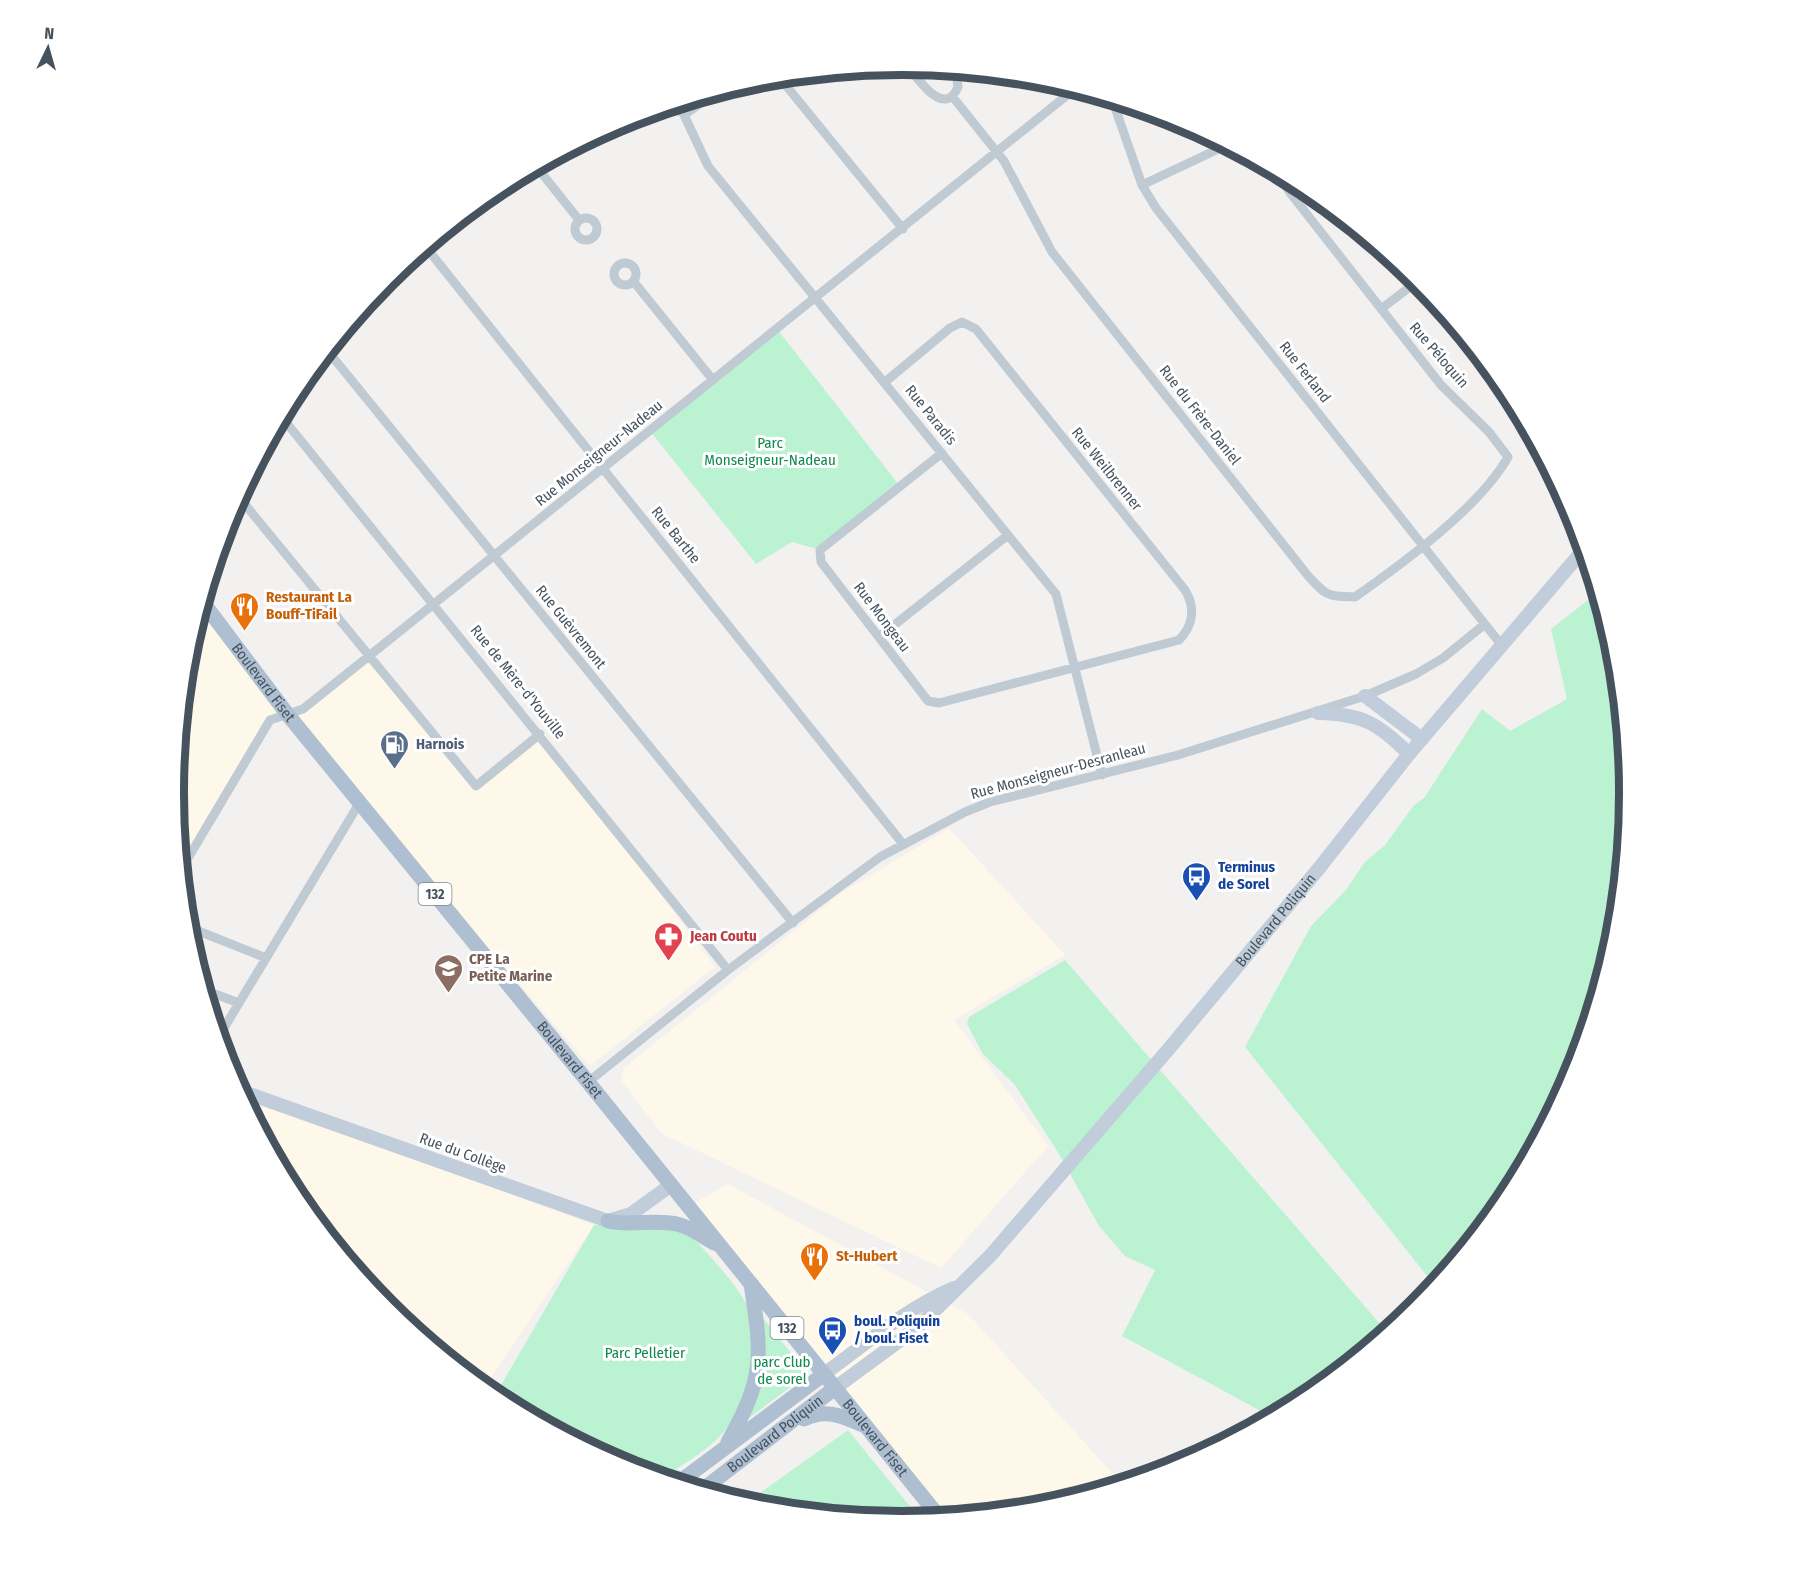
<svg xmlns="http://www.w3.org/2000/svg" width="1803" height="1586" viewBox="0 0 1803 1586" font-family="'Fira Sans Condensed',sans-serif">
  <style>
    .commercial { fill: #fdf8e9 }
    .green { fill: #bbf3d2 }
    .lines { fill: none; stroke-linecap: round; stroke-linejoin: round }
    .street { stroke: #c0cad3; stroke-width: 9 }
    .secondary { stroke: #c1cdda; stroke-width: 14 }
    .primary { stroke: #aebfd1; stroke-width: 15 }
    .labels { text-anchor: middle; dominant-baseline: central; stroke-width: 6; stroke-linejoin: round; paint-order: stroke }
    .shield { fill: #fff; stroke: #7e878f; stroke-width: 1.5 }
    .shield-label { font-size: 14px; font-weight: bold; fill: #46535f }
    .street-label { font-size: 15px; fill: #46535f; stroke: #fff }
    .park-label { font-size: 15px; fill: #10884e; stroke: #fff }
    .food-label { font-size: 15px; font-weight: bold; fill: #c56008; stroke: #fff; text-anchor: start }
    .service-label { font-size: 15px; font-weight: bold; fill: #4e5e75; stroke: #fff; text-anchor: start }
    .transit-label { font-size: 15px; font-weight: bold; fill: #164399; stroke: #fff; text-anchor: start }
    .health-label { font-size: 15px; font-weight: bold; fill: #be3a42; stroke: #fff; text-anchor: start }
    .education-label { font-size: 15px; font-weight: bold; fill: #785e54; stroke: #fff; text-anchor: start }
    .rim { fill: none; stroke: #46535f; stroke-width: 8 }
  </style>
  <rect width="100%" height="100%" fill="#f3f0f0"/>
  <path class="commercial" d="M201,606L288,715L369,656L476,785L540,734L715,967L590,1066L288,715L270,720L181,870L173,793L187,651Z
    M949,828L1065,955L954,1020L1048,1146L941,1268L661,1133L621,1080L624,1068L841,893Z
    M240,1093L594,1225L484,1388L386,1308L296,1197Z
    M728,1184L968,1314L1122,1484L1043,1508L947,1517L693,1204Z"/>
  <path class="green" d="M777,329L900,486L820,550L792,542L756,564L650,431Z
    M1598,592L1616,651L1630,793L1616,935L1574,1072L1507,1198L1435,1286L1245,1047L1311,926L1345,891L1365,862L1385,845L1414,805L1424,798L1482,709L1510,731L1567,699L1551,629Z
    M1065,960L1387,1332L1306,1399L1272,1417L1122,1336L1155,1270L1125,1256L1099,1226L1059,1154L1015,1085L983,1054L967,1024L969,1017Z
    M594,1225L687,1230C705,1252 728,1274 743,1298C770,1342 753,1402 719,1437C704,1453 681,1465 663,1478L622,1466L494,1397Z
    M758,1312L808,1374L745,1421Z
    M848,1430L921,1520L901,1521L759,1507L746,1503Z"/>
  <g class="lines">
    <path class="street" d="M907,65C918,79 944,119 958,87L956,74L952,69
      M779,77L903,229
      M952,96L1004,161L1052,252L1309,577C1328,597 1327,596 1355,597C1402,564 1480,507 1508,457L1489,432L1441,385L1291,194L1276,171
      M1112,99L1142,185L1156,208L1503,647
      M675,104L684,115L708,166L1056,594L1102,775
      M684,115L718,91
      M536,166L579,220
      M1142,185L1227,145
      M575 229a11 11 0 1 1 22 0a11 11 0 1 1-22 0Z
      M425,246L903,844
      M614 274a11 11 0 1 1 22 0a11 11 0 1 1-22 0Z
      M634,282L713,380
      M1381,309L1419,280
      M327,350L793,923
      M885,382L950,328L962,322L976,329L1185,590C1196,608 1193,626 1179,640L939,703L928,701L821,562L820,550L942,453
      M281,416L728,970
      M238,496L476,786L540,734
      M879,637L1008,535
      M181,870L270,720L303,709L1076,88
      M186,926L266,958
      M204,990L239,1003
      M218,1038L360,802
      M588,1082L728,970L880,857L965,812L990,802L1178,755L1365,696L1416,674L1443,658L1485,624"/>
    <g class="secondary">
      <path d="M1365,696L1422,739"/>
      <path d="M1318,713C1362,714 1378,723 1409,754"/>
      <path d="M238,1090L608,1221L631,1214L671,1185"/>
      <path d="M824,1374C867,1343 905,1309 954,1288"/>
      <path id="s1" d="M835,1388L918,1327L990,1256L1167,1051L1320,867L1409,754L1585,548"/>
    </g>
    <g class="primary">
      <path id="s2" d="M202,601L288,715L588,1082L940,1518"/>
      <path d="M608,1221C629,1226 649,1220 670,1223C686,1224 700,1235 714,1243"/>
      <path d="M804,1419C826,1408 841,1416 863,1425"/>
      <path d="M728,1442C765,1377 762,1356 751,1284"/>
      <path d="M678,1483L824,1374"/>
      <path id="s3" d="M702,1490L835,1388"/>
    </g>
  </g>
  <defs>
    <symbol id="restaurant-pin" viewBox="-11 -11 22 30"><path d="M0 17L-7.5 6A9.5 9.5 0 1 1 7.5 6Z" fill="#e8710a" stroke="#fff"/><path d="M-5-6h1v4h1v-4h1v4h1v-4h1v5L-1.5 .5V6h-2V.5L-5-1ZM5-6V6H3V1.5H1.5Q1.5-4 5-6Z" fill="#fff"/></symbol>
    <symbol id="fuel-pin" viewBox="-11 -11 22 30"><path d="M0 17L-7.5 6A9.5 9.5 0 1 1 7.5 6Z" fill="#5c6f8a" stroke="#fff"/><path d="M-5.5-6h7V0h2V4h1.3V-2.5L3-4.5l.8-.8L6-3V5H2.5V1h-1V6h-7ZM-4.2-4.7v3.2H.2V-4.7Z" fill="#fff"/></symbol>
    <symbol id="bus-pin" viewBox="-11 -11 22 30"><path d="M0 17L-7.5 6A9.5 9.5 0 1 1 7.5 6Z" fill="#1a4fb4" stroke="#fff"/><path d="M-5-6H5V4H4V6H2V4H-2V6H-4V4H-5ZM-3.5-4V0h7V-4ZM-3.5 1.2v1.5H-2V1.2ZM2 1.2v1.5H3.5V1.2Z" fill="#fff"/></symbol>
    <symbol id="pharmacy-pin" viewBox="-11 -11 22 30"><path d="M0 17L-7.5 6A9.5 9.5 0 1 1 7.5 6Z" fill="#e0444e" stroke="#fff"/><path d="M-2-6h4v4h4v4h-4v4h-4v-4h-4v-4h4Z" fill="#fff"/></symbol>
    <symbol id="school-pin" viewBox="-11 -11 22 30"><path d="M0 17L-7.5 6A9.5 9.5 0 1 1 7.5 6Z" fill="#8d6e63" stroke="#fff"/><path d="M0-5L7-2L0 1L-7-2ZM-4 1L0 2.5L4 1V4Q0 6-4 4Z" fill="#fff"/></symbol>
  </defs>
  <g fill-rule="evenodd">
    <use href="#restaurant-pin" x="228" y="590" width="33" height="45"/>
    <use href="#fuel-pin" x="378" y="728" width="33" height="45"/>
    <use href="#bus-pin" x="1180" y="860" width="33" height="45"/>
    <use href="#pharmacy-pin" x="652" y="920" width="33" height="45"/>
    <use href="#school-pin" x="432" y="952" width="33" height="45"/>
    <use href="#restaurant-pin" x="798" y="1240" width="33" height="45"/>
    <use href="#bus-pin" x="816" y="1314" width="33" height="45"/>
  </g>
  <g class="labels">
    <g class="shield">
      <rect x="418.5" y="883" width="33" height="22" rx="4.5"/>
      <rect x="770.5" y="1317" width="33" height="22" rx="4.5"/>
    </g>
    <g class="shield-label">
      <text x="435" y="894">132</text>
      <text x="787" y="1328">132</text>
    </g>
    <g class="street-label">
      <text transform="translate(1439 355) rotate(49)">Rue Péloquin</text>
      <text transform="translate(1305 372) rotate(52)">Rue Ferland</text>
      <text transform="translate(931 415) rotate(51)">Rue Paradis</text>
      <text transform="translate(1200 415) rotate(52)">Rue du Frère-Daniel</text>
      <text transform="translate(599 453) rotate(-39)">Rue Monseigneur-Nadeau</text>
      <text transform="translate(1107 469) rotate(51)">Rue Weilbrenner</text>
      <text transform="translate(676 535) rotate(51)">Rue Barthe</text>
      <text transform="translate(882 617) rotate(53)">Rue Mongeau</text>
      <text transform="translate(571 627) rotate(51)">Rue Guèvremont</text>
      <text stroke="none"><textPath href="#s2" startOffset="102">Boulevard Fiset</textPath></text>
      <text transform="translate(518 682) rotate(51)">Rue de Mère-d'Youville</text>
      <text transform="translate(1058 771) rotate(-15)">Rue Monseigneur-Desranleau</text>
      <text stroke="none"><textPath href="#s1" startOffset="645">Boulevard Poliquin</textPath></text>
      <text stroke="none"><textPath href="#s2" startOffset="588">Boulevard Fiset</textPath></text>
      <text transform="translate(463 1153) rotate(20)">Rue du Collège</text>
      <text stroke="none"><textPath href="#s3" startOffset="92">Boulevard Poliquin</textPath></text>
      <text stroke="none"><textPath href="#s2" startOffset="1074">Boulevard Fiset</textPath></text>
    </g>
    <g class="park-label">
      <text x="770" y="443">Parc<tspan x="770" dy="17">Monseigneur-Nadeau</tspan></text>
      <text x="645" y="1353">Parc Pelletier</text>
      <text x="782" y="1362">parc Club<tspan x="782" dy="17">de sorel</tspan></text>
    </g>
    <g class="food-label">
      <text x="266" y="597">Restaurant La<tspan x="266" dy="17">Bouff-TiFail</tspan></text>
      <text x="836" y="1256">St-Hubert</text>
    </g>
    <g class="service-label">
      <text x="416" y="744">Harnois</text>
    </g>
    <g class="transit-label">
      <text x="1218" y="867">Terminus<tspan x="1218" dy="17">de Sorel</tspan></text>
      <text x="854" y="1321">boul. Poliquin<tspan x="854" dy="17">/ boul. Fiset</tspan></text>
    </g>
    <g class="health-label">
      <text x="690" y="936">Jean Coutu</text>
    </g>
    <g class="education-label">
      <text x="469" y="959">CPE La<tspan x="469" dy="17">Petite Marine</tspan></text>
    </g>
  </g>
  <path d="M0 0H1803V1586H0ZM901 75H902A717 717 0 0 1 1619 792V794A717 717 0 0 1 902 1511H901A717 717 0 0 1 184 794V792A717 717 0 0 1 901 75Z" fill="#fff" fill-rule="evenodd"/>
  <path class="rim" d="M901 75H902A717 717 0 0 1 1619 792V794A717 717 0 0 1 902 1511H901A717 717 0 0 1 184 794V792A717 717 0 0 1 901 75Z"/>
  <g transform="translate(48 48) rotate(5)" stroke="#ffffff" stroke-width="4.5" paint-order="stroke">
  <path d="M0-4.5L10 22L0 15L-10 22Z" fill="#46535f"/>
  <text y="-9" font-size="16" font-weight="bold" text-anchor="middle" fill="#46535f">N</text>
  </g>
</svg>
